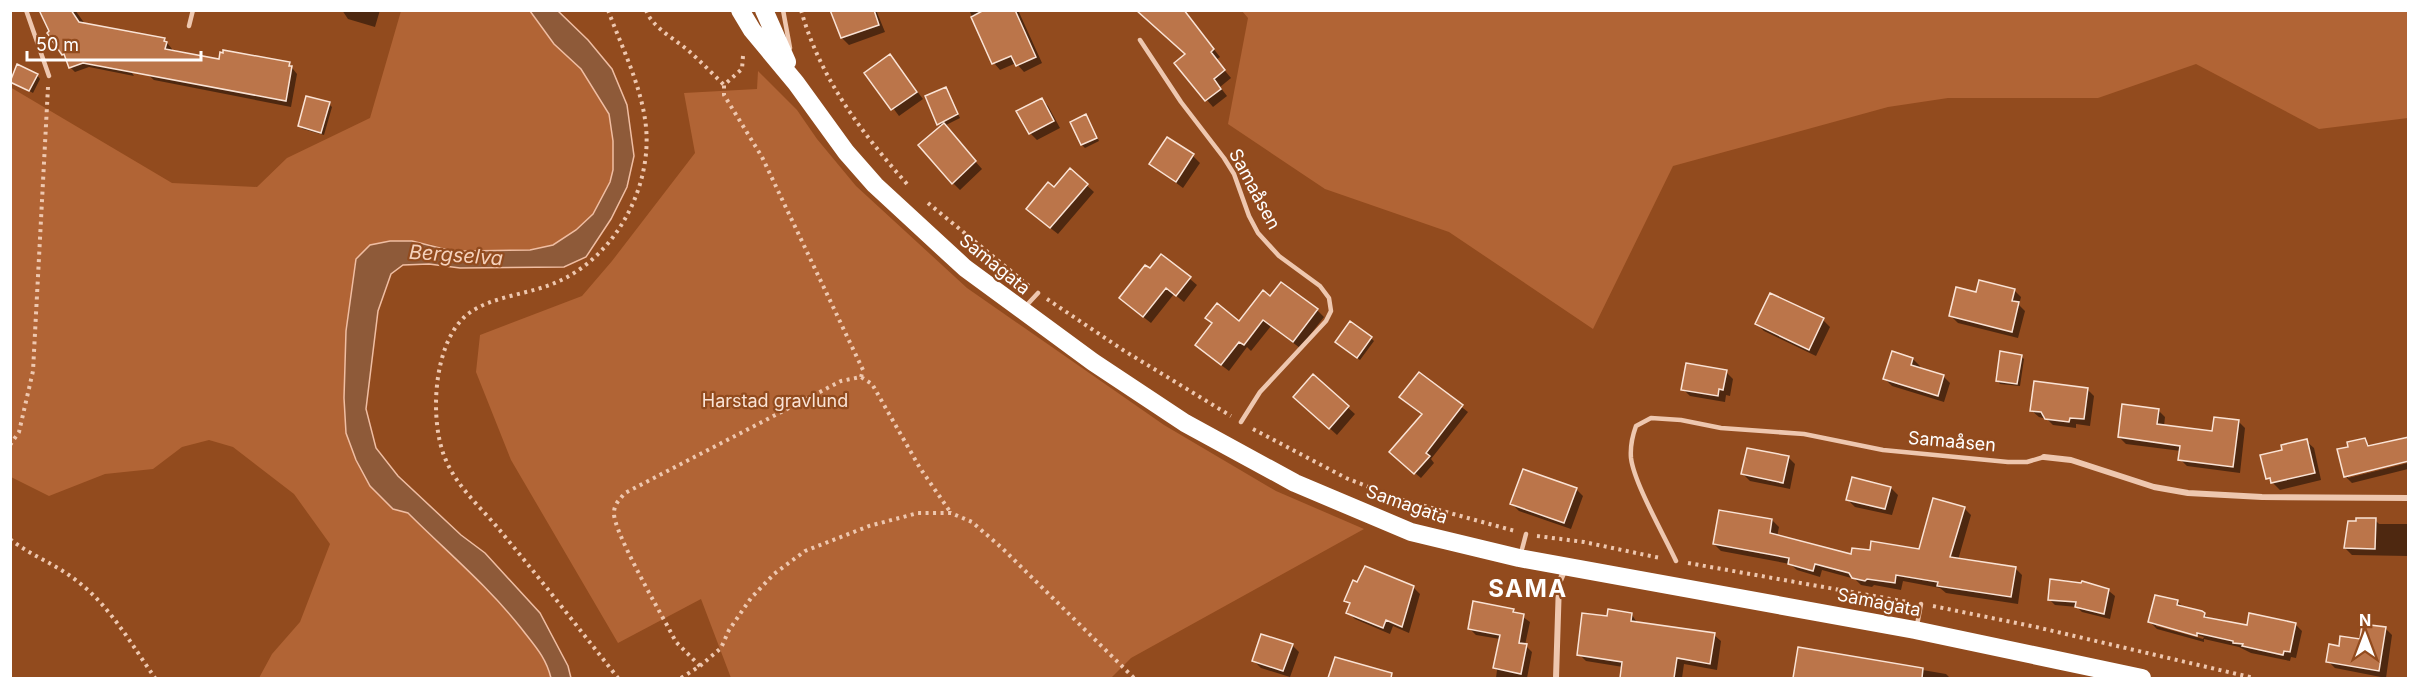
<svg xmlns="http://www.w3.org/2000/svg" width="2419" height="689" viewBox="0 0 2419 689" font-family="Inter,sans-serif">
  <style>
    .green { fill: #b16435 }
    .water { fill: #8e5a39; stroke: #f0bea3; stroke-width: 1.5 }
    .shadow { fill: #0007; fill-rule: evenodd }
    .building { fill: #bb754a; stroke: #fae3d5; stroke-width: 1.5 }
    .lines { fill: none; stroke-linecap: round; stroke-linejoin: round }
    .path { stroke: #eec7af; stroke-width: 4; stroke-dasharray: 3 4.5; stroke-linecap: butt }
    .lane { stroke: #eec7af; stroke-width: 4.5 }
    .street { stroke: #eec7af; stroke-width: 6 }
    .highway { stroke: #fff; stroke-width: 18 }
    .labels { text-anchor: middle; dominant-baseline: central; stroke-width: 4.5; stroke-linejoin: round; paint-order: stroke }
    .street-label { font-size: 18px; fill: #fff; stroke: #924b1e }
    .park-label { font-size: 18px; fill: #fae3d5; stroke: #924b1e }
    .water-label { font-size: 20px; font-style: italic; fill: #f5d1bb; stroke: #924b1e }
    .district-label { font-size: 24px; font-weight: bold; letter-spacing: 1.5px; fill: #fff; stroke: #924b1e }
  </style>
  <rect width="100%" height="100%" fill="#924b1e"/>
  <path class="green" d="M401,11H530L554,44L581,69L609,114L613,141V170L610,182L593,214L576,230L553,245L530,250L452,251L429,244L390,241L352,296L346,331L344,398L393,509L408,513C446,551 488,586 521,628C534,645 546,657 551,678H259L272,654L300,622L330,544L294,494L233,447L209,440L182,447L153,469L105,474L49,496L11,477L10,87L172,183L257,187L287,158L370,118Z
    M1242,11H2408V118L2319,129L2196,64L2098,98H1948L1888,107L1673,166L1593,329L1449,232L1325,189L1228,124L1248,18Z
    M758,71L797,110L817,139L856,186L967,288L1164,425L1276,491L1364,529L1131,658L1111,678H731L701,599L618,643L511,460L476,372L480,335L582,296L612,261L695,153L684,93L757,89Z"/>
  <path class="water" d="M530,11H558L588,40L612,69L627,105L634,156L627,187L611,219L586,257L564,267L460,268L429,264L403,265L391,274L378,311L366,409L376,448L398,476L461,535L485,553L540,613L568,666L571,678H551C546,657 534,645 521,628C488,586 446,551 408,513L393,509L370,486L356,460L346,433L344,398L346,331L356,259L370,245L390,241H412L452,251H466L530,250L553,245L576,230L593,214L610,182L613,170V141L609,114L581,69L554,44Z"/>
  <path class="shadow" d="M41,10H75L85,24L104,32L134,76L89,67L75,72L70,67Z
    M342,10H380L375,27L348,19Z
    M832,10H876L885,32L849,45L842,38Z
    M969,10H1018L1042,63L1024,72L1016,63L1000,70L994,63Z
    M1183,10L1220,57L1216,60L1231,78L1220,87L1227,96L1213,107L1176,64L1187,55Z
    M164,39L172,49V52L220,61L289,64L297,74L291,107L154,80L147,74Z
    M890,56L923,99L899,116L867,73Z
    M37,75L40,79L33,93L11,81Z
    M946,89L960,118L944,126L982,169L960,190L953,183L941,127L927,97Z
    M1041,99L1048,106L1060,128L1037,140L1030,133Z
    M329,104L332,107L324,135L303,129L299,126Z
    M1086,116L1099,141L1085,148L1082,145Z
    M1193,156L1200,163L1183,188L1151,164Z
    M1070,170L1094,192L1058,234L1035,216Z
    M1150,270L1190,279L1197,285L1184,302L1174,294L1151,323L1128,305Z
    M2014,290L2021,297L2019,305L2025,311L2018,338L1958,323L1951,316L1977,294Z
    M1270,298L1317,310L1324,317L1300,348L1271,326L1251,351L1247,347L1229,371L1204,352Z
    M1823,320L1830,327L1816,356L1764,331L1757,324Z
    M1371,338L1374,341L1360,360L1340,345Z
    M2021,356L2024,359L2020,386L2000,384L1997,380Z
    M1913,359L1920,366L1919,369L1943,376L1950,383L1944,402L1892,386L1885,379Z
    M1726,372L1733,379L1730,396L1726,395L1725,402L1690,396L1683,389Z
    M1419,374L1468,412L1431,459L1434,463L1421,478L1397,458L1423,415L1407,403Z
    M1313,376L1355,414L1337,435L1302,403Z
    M2087,389L2094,396L2090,426L2076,424V428L2053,425L2047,419L2039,417L2031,410Z
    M2158,410L2165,417L2164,426L2214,433L2238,421L2245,428L2240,473L2187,466L2180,459L2181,451L2126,444L2119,437Z
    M2364,439L2370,446L2348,475V478L2408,463V471V469L2352,483L2346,477L2339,451L2350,448Z
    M2306,441L2314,448L2321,480L2280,490L2268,478L2284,451Z
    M1788,457L1795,464L1790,489L1750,481L1743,474Z
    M1891,488L1898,495L1892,515L1855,507L1848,500Z
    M1576,489L1583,496L1571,529L1519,511L1512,504Z
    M1964,508L1971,515L1958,560L2015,568L2022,575L2018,604L1946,593L1940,588L1903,581L1901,590L1874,585L1872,587L1861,585L1855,579L1822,570L1820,577L1797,570L1790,564L1721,551L1714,544L1772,520L1779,527L1777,537L1852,556L1920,551Z
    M2375,520L2379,524H2408V556L2352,555L2345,548Z
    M2083,582L2104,587L2115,596L2110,619L2082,612L2077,607L2055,605L2049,599Z
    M1413,587L1420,594L1409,633L1393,626L1390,634L1355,619L1348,612L1351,605L1346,601Z
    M2177,601L2184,608L2204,614L2210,619L2248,627L2295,624L2302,631L2296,658L2291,657L2290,661L2251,653L2239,647L2204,639V642L2157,629L2150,622ZM2156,623L2204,637L2203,639L2156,626Z
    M1513,610L1530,622L1525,645L1532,652L1527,678H1496L1497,670L1495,668L1500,639L1476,635L1470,629Z
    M1632,615L1638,624L1714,635L1721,641L1717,670L1684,664L1682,678H1621L1623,667L1586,661L1579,654L1608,618Z
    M2385,628L2392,635L2386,678L2335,668L2328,661L2340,647L2361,641Z
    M1292,645L1299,652L1290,677L1261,668L1254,661Z
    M1799,649L1946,674L1950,678H1797L1795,677Z
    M1336,658L1369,673L1367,678H1330Z"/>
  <path class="building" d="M39,10H71L79,22L165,38L164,41L167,42L165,49L219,59L220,52L223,53V50L290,62L289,66H292L286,101L83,63L69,68L64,54L62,55L47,33L49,31Z
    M830,10H874L879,25L841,38Z
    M984,10H1015L1036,57L1016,66L1011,56L992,64L971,17Z
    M1136,10H1184L1214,49L1211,52L1225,70L1214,79L1221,89L1205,101L1174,63L1185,54Z
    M890,54L917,92L891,110L864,73Z
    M17,64L38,74L29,91L10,82Z
    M946,87L958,114L937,125L925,96Z
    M306,96L330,102L321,133L298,126Z
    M1042,98L1054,121L1029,134L1016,111Z
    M1086,114L1097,138L1081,145L1070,122Z
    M944,123L976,161L952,184L918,145Z
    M1167,137L1194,154L1176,182L1149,164Z
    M1070,168L1088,184L1050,228L1026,209L1048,182L1054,187Z
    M1161,254L1191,277L1176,296L1166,288L1143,317L1119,298L1145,265L1150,268Z
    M1979,280L2015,289L2012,301L2019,302L2012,332L1949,316L1956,287L1976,292Z
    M1281,282L1318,309L1293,342L1263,320L1244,345L1239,342L1221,365L1195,345L1212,323L1205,318L1217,303L1239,321L1263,290L1270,296Z
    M1770,293L1824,318L1809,350L1755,324Z
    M1350,321L1372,337L1357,358L1335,342Z
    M1892,351L1913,358L1911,365L1944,375L1938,396L1883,379Z
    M2000,351L2022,355L2017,384L1996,381Z
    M1686,363L1727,370L1723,390L1719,389L1718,396L1681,390Z
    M1419,372L1463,405L1426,453L1430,456L1414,474L1389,452L1422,414L1399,397Z
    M1313,374L1349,406L1329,429L1293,397Z
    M2034,381L2088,388L2084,419L2070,418L2069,422L2045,419L2041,412L2030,411Z
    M2122,404L2159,409L2157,424L2212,431L2214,417L2239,420L2233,467L2178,460L2180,446L2118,437Z
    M2409,437V461L2344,477L2337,449L2348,447L2347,442L2365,438L2368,446Z
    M2307,439L2315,473L2271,483L2270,478L2266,479L2260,455L2282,450L2281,445Z
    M1747,448L1789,456L1783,483L1741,474Z
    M1523,469L1577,488L1564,523L1510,504Z
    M1852,477L1891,487L1885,509L1846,500Z
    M1933,498L1965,507L1950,557L2016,567L2011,597L1937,586L1938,582L1896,575L1895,583L1867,579L1865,581L1852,578L1849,573L1815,564L1813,571L1788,564L1789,558L1713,544L1719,510L1772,519L1770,533L1851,554L1852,548L1870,550L1871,541L1919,549Z
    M2356,518H2376L2375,549L2344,548L2348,521H2356Z
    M1365,566L1414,586L1402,627L1386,620L1383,628L1346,613L1350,603L1344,601L1353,580L1357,582Z
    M2050,579L2081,583L2082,581L2109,589L2104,614L2075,607L2076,602L2048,600Z
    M2155,595L2178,600L2177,605L2202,611L2205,613L2204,617L2247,625L2249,613L2296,623L2290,652L2284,651L2283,655L2242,646L2243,644L2233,643V641L2197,633V636L2148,622Z
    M1473,601L1514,609L1513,612L1524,614L1519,643L1527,644L1521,674L1493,668L1500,635L1468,629Z
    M1608,609L1632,613L1631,621L1715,633L1710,664L1677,658L1674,678H1620L1622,662L1577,655L1582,613L1607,616Z
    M2362,624L2386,627L2379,671L2326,662L2329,644L2339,646L2340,636L2360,639Z
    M1261,634L1293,644L1283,671L1252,661Z
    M1798,647L1923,668L1922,678H1793Z
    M1335,657L1392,673L1391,678H1328Z"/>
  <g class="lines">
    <path class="path" d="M608,10C622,48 642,87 646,127C652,188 615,257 557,282C531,294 491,296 468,314C433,341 429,420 445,458C457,488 483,509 502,533C542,581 580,630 618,678
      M646,10C652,28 677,40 690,52C702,63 713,74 724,85
      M801,10C820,78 861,132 907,184
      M743,56L742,69L724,85V95L762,157L863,370L861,377
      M928,203L1029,286
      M1047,299L1123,350L1231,416
      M1253,429L1346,478L1399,499L1515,531
      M10,445L19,432L33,371L48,87
      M1537,536L1584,542L1660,558
      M10,539C31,556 56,564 77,581C110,606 132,645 155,678
      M1688,563L1908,602
      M1933,606L2036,627L2254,678
      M700,666L721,648L729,630L751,598L774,574L805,551L869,526L918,513H951L972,522L1002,548L1134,678
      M681,678L700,666L676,642L668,627C657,607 613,530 614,513C614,504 620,499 625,493L841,381L861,377L872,384L920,468L951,513"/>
    <path class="lane" d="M26,10L49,76
      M783,10L790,48
      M189,26L193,10
      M1140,40L1181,102L1224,158L1234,174L1249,216L1258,233L1279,256L1320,286L1329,298L1331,311L1326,321L1260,392L1241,422
      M1025,307L1038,293
      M1521,553L1526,534
      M1676,561C1664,535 1634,483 1631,458C1630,446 1632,437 1636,426L1651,418L1681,420L1721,428L1804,434L1883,450L2008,462H2027L2044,457
      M1917,625L1921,604"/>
    <path class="street" d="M2044,457L2071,460L2154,487L2188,493L2262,497L2408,498
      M1556,678L1559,583L1565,569"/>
    <path class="highway" d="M740,10L752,30L796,83L846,152L875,185L965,268L1093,362L1185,423L1295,483L1411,532L1519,558L1915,630L2142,678
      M764,10L787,62"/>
  </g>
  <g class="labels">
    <g class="street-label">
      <text transform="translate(1255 189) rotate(62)">Samaåsen</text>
      <text transform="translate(995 264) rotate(39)">Samagata</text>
      <text transform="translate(1952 441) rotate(5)">Samaåsen</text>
      <text transform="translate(1407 504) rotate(19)">Samagata</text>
      <text transform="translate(1879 602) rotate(11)">Samagata</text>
    </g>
    <g class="park-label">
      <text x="775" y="400">Harstad gravlund</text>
    </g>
    <g class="water-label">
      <text transform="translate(456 255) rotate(4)">Bergselva</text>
    </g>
    <g class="district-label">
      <text x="1528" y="588">SAMA</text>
    </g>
  </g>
  <rect width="2419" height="689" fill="none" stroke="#ffffff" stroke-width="24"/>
  <g transform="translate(2365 635)" stroke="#924b1e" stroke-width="4.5" paint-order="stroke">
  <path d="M0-4.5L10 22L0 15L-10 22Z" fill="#ffffff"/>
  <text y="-9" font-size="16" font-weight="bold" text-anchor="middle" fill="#ffffff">N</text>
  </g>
  <path d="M27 51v9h174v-9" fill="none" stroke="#ffffff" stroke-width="3"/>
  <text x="36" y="51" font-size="18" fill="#ffffff" stroke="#924b1e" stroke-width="4.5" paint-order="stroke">50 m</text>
</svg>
